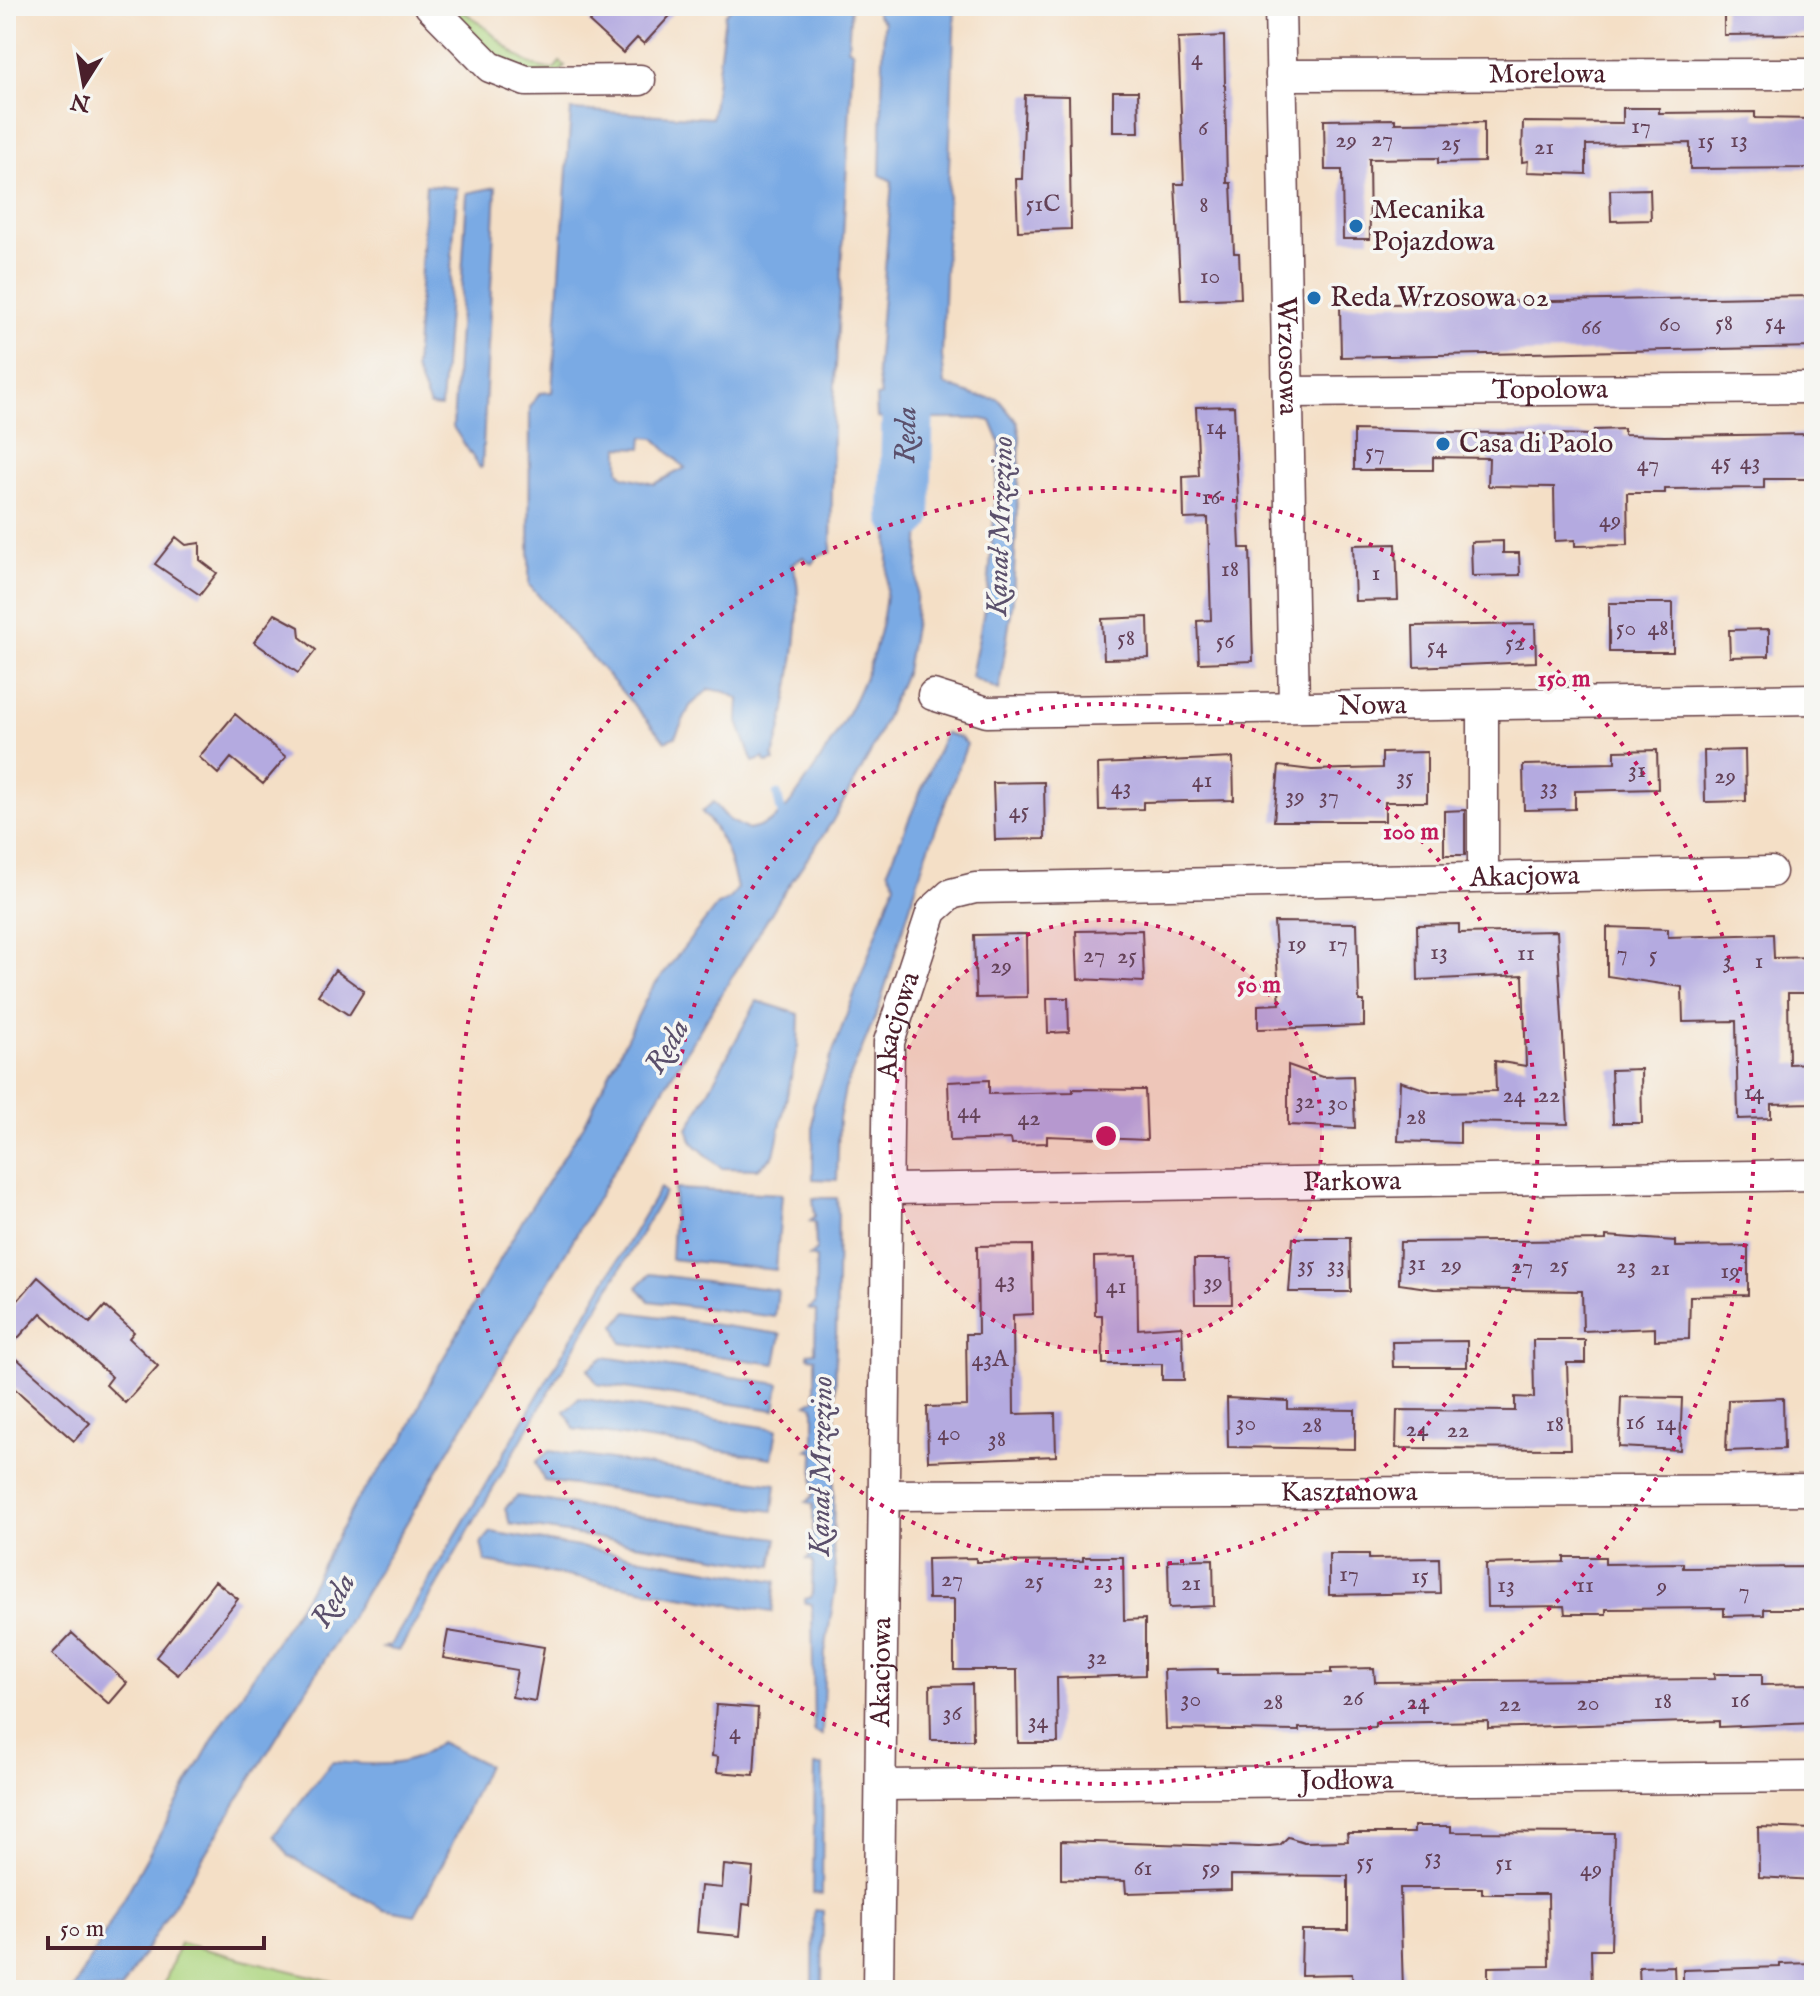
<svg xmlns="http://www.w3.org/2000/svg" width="1820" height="1996" viewBox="0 0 1820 1996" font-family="'IM FELL English',serif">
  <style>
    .green { fill: #aed681; stroke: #7c7a56; stroke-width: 2 }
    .water { fill: #7aaae4; stroke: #626488; stroke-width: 2; fill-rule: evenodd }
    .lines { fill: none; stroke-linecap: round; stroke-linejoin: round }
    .stream { stroke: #7aaae4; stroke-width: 9 }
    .river { stroke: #7aaae4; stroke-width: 52 }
    .building { fill: #b4aae0 }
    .minor-casing { stroke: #643c42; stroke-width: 33 }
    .minor { stroke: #fff; stroke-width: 30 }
    .ring { fill: none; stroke: #c2185b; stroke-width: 4; stroke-dasharray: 4 8 }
    .poi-dot { fill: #1f6fb2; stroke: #f6f6f2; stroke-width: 3 }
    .labels { text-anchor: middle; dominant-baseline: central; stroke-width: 7; stroke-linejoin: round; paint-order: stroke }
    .number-label { font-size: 24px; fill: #644258 }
    .street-label { font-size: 28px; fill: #4a1f2b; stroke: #f6f6f2 }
    .poi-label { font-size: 28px; fill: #4a1f2b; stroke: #f6f6f2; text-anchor: start }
    .water-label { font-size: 30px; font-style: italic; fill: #5b506c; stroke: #f6f6f2 }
    .centre { fill: #c2185b; stroke: #f6f6f2; stroke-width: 4 }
    .ring-label { font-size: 24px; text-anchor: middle; font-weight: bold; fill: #c2185b; stroke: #f6f6f2; stroke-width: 7; stroke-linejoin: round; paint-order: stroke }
  </style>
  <rect width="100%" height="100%" fill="#f6f6f2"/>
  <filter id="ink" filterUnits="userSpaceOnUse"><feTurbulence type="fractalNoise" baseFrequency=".0125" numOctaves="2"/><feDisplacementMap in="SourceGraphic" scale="16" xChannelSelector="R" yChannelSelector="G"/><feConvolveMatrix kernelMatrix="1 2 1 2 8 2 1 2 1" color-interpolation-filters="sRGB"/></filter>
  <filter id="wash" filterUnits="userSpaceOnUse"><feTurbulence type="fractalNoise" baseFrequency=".006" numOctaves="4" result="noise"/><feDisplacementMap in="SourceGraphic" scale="32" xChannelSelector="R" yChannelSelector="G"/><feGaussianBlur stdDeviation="1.8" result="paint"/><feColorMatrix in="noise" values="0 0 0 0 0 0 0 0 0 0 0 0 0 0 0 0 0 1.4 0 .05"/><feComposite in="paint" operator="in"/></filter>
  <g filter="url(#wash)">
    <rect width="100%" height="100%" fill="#f4dfc6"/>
    <path class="green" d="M439,6C485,6 508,70 554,69L560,62L565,66L558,74C503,82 473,41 439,6Z
      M180,1943L367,1990H162Z"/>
    <path class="water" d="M733,6H851L848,48L853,52L833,422L831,552L817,556L812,564L803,557L791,565C810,587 785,726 773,755L775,761L766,763L764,758L753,762L738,722L739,699L726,692L709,689L690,706L675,737L665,741L529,585L530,407L540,393L552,392L571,110L712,118L725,15ZM643,437L654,438L685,468L654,484L623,476L619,470V447L642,448Z
      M877,6H955L942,356L945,385L976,396L998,399L1017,422L1020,436L1013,599L999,690L971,677L988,590L1000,443L991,421L982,419H925L924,423L877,418L876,397L881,396L877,370L892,181L880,175L884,22L877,15Z
      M426,185L457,188L441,407L430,406L415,369Z
      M496,187L482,467L480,468L453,427L467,193Z
      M888,444L924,445L915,621L906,671L870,754L832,822L781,897L620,1160L351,1617L121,1990H73L218,1730L306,1595L356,1501L405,1438L433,1376L524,1218L584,1125L650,991L717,905L730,899L737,889C731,859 723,835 702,812L713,802L729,820L748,830C780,824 793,800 810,775C845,724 877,666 885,603C891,551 887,496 888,444Z
      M945,733L959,737L967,744L924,861L878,1010L845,1089L839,1119L837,1180L813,1179V1106L895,883L888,870Z
      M757,1001L799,1014L798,1046L774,1155L758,1169L721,1168L693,1143L688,1129Z
      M660,1188L665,1192L399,1651L383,1648L391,1645Z
      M675,1189L782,1194L776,1270L671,1259Z
      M813,1198H837L838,1212L833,1547L836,1584L825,1652L822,1735L814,1732L812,1604L805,1603V1599L812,1597L813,1561L806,1559L813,1554V1504L806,1502L813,1496L814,1452L807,1450L814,1446V1406L807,1404L815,1399V1358L808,1357V1353L815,1352L816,1311L808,1309L815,1304L816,1258L809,1256L816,1250L815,1222L809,1221L815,1216Z
      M650,1274L778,1290L775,1317L649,1301L637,1287Z
      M627,1312L781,1334L775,1364L622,1343L615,1325Z
      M604,1357L779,1384L775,1410L597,1384L588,1369Z
      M579,1398L777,1429L772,1458L574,1429L565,1411Z
      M549,1451L776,1484L773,1511L544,1481L536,1462Z
      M517,1496L777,1538L772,1566L510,1524L505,1508Z
      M491,1532L776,1581L772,1612L486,1562L481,1544Z
      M440,1742L487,1765L446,1857L415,1915L383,1909L289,1856L274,1835L332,1762C373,1764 407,1772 440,1742Z
      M815,1766H823L822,1894L813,1893Z
      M814,1910L823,1911L822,1990H813Z"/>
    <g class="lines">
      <path class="stream" d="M777,794L784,822"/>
      <path class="river" id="s1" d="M905,515L909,353"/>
    </g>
    <g id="blocks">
      <path class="building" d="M605,6H679L644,44L637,38L623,53L589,22Z
        M1724,6H1814V34L1724,35Z
        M1224,36L1227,183H1231L1234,253H1239L1241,298L1181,300L1175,184H1184L1178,38Z
        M1113,91H1138L1139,132H1113Z
        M1025,95L1069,96L1071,229L1018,231L1016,179H1022Z
        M1623,108H1659V113L1755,112V118L1814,119V168L1690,169V143L1586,145V174L1527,172L1528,161L1522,162L1523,122L1623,123Z
        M1395,119V123L1484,122V162L1438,163V158L1369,159L1370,239H1343L1342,170H1325L1324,120Z
        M1650,189L1651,220L1611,221L1610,190Z
        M1814,296V347L1341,357L1340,305Z
        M1234,406L1240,548H1250L1253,661L1199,663L1197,621L1211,620L1208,518L1184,519L1183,477L1199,476L1196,407Z
        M1624,429V435L1664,436L1814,434V479H1764V488L1665,489V493H1627L1628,545L1575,546V540L1555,541L1554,487L1488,486L1489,458L1433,457V470H1354V430L1594,435V430Z
        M176,537L186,545L200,543V560L217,573L200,595L155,564Z
        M1503,541V553H1519L1520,575L1472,576L1471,542Z
        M1396,544L1398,600L1355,601L1353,545Z
        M1609,603H1673V652H1609Z
        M275,614L299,627L300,637L316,650L298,673L254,642Z
        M1148,617L1149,658L1104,659L1102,619Z
        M1535,624L1536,662L1414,667L1413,626Z
        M1769,629V656L1730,657L1729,630Z
        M235,714L286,757L263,784L231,758L218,774L199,757Z
        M1657,750L1658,789L1575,791V809L1524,810L1523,765L1615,763V751Z
        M1745,750L1746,801L1705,802L1704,751Z
        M1427,752V802H1385V821H1274L1279,766L1312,770L1382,768V753Z
        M1233,758L1234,800L1143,802V809L1099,810L1098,764Z
        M1044,782L1045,839L995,840L993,783Z
        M1465,810V855H1444V811Z
        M1274,922L1357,923L1359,1001H1364V1026L1258,1029V1005L1280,1004Z
        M1459,924V933L1557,931L1568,1124L1460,1122V1143L1398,1141L1400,1081L1433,1092L1496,1091L1495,1061L1526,1066L1523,975L1418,980L1417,925Z
        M1607,927L1668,929V937L1773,934L1774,958L1814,957V993H1788L1789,1064L1814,1063V1103L1771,1104V1118L1738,1119L1736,1021L1683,1022L1682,987L1607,976Z
        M1142,930L1144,982L1078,979L1076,931Z
        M1026,934L1027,997L976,998L974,935Z
        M335,970L364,991L349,1015L318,995Z
        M1047,998H1068L1069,1032L1048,1033Z
        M1288,1065L1322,1077L1353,1076L1355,1128L1288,1125Z
        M1641,1069L1642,1123H1613L1611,1070Z
        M989,1080V1094L1073,1092V1089L1145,1090L1147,1140L1047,1136V1143L1012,1144L1011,1139L950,1141L948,1082Z
        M1606,1236L1675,1241V1247L1748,1246V1295L1690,1296L1689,1339L1655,1340V1328L1583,1331L1582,1291L1434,1289L1399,1284L1400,1242L1606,1240Z
        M1293,1238H1350L1351,1292H1289Z
        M1032,1245L1033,1314L1013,1315L1014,1414L1055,1413L1056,1456L928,1461L927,1407L967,1406L966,1334H978L977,1246Z
        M1137,1256L1138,1329L1182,1326L1184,1380H1162V1364H1103L1102,1315H1095L1094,1257Z
        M1194,1259H1231L1232,1304H1195Z
        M38,1277L90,1323L105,1306L134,1332L129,1338L158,1366L125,1403L106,1385L112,1377L41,1313L7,1350L90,1423L74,1441L6,1381V1314Z
        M1533,1340H1585V1363H1567L1570,1449L1396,1448L1397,1410L1515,1411V1397L1534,1398Z
        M1467,1341V1367H1393L1392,1342Z
        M1621,1397L1682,1398L1680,1450L1619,1447Z
        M1227,1398L1288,1401V1409L1355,1410V1449L1228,1447Z
        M1783,1398L1784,1449L1726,1451L1728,1400Z
        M1329,1554H1369V1559L1439,1558L1440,1593L1329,1595Z
        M1083,1557H1123L1124,1620L1145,1619V1675L1057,1678L1058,1743H1018L1017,1670H954V1599H928L927,1559L976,1558V1562L1083,1561Z
        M1564,1557H1605V1564L1683,1563V1568L1814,1567V1609H1764V1615L1724,1616V1608L1606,1609V1614H1565L1564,1606L1487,1607L1486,1564L1564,1562Z
        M1213,1559L1214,1606L1169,1608L1168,1560Z
        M215,1581L238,1599L178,1675L156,1657Z
        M448,1631L544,1647L535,1701L512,1697L517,1670L443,1658Z
        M72,1633L127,1683L109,1704L52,1654Z
        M1374,1668L1375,1682L1715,1679L1714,1674H1762V1685L1814,1684V1723L1719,1727V1721L1488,1728V1721L1375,1723V1727L1299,1728V1731L1166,1729L1164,1670L1217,1669V1674L1331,1673V1669Z
        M972,1684L973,1740H931L930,1685Z
        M716,1705L758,1708L754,1775L717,1772L718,1757L712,1756Z
        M1414,1826H1451V1832L1614,1833L1611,1950H1591L1592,1990H1488V1967L1549,1966L1548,1894H1482V1888H1400L1403,1990H1353L1352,1974L1301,1975L1302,1930H1348V1876L1231,1875V1890L1126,1893L1125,1881L1061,1879V1841L1259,1847L1280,1845L1288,1837L1304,1842L1348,1841L1347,1833H1414Z
        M1758,1827L1814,1829V1880L1759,1877Z
        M724,1865L753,1868L750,1905L743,1904L740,1936L697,1932L701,1886L722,1888Z
        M1814,1963V1990H1683V1970L1780,1967V1964Z
        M1674,1966L1675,1990H1640L1639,1967Z"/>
    </g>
  </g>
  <g filter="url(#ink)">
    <use href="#blocks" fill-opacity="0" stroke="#643c42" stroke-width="2"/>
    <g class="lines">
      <defs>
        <g id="minor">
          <path d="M430,6L490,67L526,81L640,80"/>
          <path id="s2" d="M1280,6L1294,705"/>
          <path id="s3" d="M1281,75L1814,74"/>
          <path id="s4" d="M1288,392L1814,388"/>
          <path id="s5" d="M933,695L987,712L1814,699"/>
          <path d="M1483,707V876"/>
          <path id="s6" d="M890,1189L1814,1175"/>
          <path id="s7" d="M885,1495L1814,1490"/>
          <path id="s8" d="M881,1785L1814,1777"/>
          <path id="s9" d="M878,1990L889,1042L932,911L951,894L975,888L1771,872"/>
        </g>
      </defs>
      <use href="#minor" class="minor-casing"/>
      <use href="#minor" class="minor"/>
    </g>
  </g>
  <circle cx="1106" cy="1136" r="216" fill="#c2185b" fill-opacity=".12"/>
  <g class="ring">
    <circle cx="1106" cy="1136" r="216"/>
    <circle cx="1106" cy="1136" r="432"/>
    <circle cx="1106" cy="1136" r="648"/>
  </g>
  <g class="poi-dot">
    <circle cx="1356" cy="226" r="8"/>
    <circle cx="1314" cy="298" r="8"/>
    <circle cx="1443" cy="444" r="8"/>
  </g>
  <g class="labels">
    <g class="number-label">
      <text x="1197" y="58">4</text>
      <text x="1641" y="126">17</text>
      <text x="1203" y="128">6</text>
      <text x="1382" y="139">27</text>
      <text x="1346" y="140">29</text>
      <text x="1739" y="140">13</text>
      <text x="1706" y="141">15</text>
      <text x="1451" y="143">25</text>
      <text x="1544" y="147">21</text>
      <text x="1043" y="204">51C</text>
      <text x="1204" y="205">8</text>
      <text x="1210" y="276">10</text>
      <text x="1775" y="322">54</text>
      <text x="1724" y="323">58</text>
      <text x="1670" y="324">60</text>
      <text x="1591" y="327">66</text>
      <text x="1216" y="427">14</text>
      <text x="1375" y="452">57</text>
      <text x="1721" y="462">45</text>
      <text x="1750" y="462">43</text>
      <text x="1648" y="464">47</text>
      <text x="1211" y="497">16</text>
      <text x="1610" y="520">49</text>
      <text x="1230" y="569">18</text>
      <text x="1376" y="573">1</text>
      <text x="1626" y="628">50</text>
      <text x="1658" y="628">48</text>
      <text x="1126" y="638">58</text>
      <text x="1225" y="641">56</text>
      <text x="1515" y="643">52</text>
      <text x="1437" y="646">54</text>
      <text x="1637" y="770">31</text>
      <text x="1725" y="776">29</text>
      <text x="1405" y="777">35</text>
      <text x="1202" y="780">41</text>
      <text x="1121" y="787">43</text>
      <text x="1549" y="787">33</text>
      <text x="1295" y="796">39</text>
      <text x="1329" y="796">37</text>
      <text x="1019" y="811">45</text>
      <text x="1297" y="944">19</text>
      <text x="1338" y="944">17</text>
      <text x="1439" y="952">13</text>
      <text x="1526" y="953">11</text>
      <text x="1622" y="953">7</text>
      <text x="1094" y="955">27</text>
      <text x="1653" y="955">5</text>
      <text x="1127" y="956">25</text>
      <text x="1727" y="961">3</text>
      <text x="1759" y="961">1</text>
      <text x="1001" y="966">29</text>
      <text x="1754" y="1092">14</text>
      <text x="1514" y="1095">24</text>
      <text x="1549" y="1095">22</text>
      <text x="1305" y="1101">32</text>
      <text x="1338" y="1103">30</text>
      <text x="969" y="1111">44</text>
      <text x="1416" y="1117">28</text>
      <text x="1029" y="1118">42</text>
      <text x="1417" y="1263">31</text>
      <text x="1306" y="1265">35</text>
      <text x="1336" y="1265">33</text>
      <text x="1451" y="1265">29</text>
      <text x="1559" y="1265">25</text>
      <text x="1522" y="1266">27</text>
      <text x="1626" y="1266">23</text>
      <text x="1660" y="1268">21</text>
      <text x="1730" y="1271">19</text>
      <text x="1005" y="1280">43</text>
      <text x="1213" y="1282">39</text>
      <text x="1116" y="1286">41</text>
      <text x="990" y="1359">43A</text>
      <text x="1635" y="1422">16</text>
      <text x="1246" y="1423">30</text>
      <text x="1666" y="1423">14</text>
      <text x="1555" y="1424">18</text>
      <text x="1312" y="1425">28</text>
      <text x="1417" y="1429">24</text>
      <text x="1458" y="1430">22</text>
      <text x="949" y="1433">40</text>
      <text x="997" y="1439">38</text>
      <text x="1349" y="1574">17</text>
      <text x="1420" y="1576">15</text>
      <text x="952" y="1579">27</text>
      <text x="1034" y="1581">25</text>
      <text x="1103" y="1581">23</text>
      <text x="1191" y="1583">21</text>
      <text x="1506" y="1585">13</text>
      <text x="1585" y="1585">11</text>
      <text x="1662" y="1586">9</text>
      <text x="1744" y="1591">7</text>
      <text x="1097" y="1657">32</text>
      <text x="1353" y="1698">26</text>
      <text x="1191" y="1699">30</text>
      <text x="1740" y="1700">16</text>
      <text x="1663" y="1701">18</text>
      <text x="1273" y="1702">28</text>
      <text x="1418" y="1702">24</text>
      <text x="1588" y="1703">20</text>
      <text x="1510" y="1704">22</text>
      <text x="952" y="1713">36</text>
      <text x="1038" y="1721">34</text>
      <text x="735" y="1732">4</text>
      <text x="1433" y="1857">53</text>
      <text x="1365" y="1862">55</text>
      <text x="1504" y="1863">51</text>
      <text x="1143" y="1868">61</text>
      <text x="1211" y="1868">59</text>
      <text x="1591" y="1869">49</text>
    </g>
    <g class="street-label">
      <text stroke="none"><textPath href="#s3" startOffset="266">Morelowa</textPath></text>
      <text stroke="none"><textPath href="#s2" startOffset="350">Wrzosowa</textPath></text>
      <text stroke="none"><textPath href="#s4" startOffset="262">Topolowa</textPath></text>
      <text stroke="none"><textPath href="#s5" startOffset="442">Nowa</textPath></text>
      <text stroke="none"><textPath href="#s9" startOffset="1686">Akacjowa</textPath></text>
      <text stroke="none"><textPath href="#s9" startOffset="966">Akacjowa</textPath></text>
      <text stroke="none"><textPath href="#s6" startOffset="462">Parkowa</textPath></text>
      <text stroke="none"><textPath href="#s7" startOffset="464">Kasztanowa</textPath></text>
      <text stroke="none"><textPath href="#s9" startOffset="318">Akacjowa</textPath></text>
      <text stroke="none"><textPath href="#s8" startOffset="466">Jodłowa</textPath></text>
    </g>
    <g class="poi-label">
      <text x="1372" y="210">Mecanika<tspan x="1372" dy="32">Pojazdowa</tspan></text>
      <text x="1330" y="298">Reda Wrzosowa 02</text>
      <text x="1459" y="444">Casa di Paolo</text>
    </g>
    <g class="water-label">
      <text stroke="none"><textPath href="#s1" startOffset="80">Reda</textPath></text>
      <text transform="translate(1001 526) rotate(-88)">Kanał Mrzezino</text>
      <text transform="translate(668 1047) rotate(-59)">Reda</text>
      <text transform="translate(822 1466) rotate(-89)">Kanał Mrzezino</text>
      <text transform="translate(334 1601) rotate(-59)">Reda</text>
    </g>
  </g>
  <circle cx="1106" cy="1136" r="12" class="centre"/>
  <g class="ring-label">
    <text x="1564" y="686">150 m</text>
    <text x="1411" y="839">100 m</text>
    <text x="1259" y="992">50 m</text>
  </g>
  <rect width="1820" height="1996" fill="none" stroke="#f6f6f2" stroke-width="32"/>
  <g transform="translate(84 84) rotate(191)" stroke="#f6f6f2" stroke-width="6" paint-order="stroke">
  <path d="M0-6L14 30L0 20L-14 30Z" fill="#4a1f2b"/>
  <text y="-12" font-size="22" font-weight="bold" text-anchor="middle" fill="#4a1f2b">N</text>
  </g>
  <path d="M48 1936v12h216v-12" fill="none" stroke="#4a1f2b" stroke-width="4"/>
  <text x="60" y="1936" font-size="24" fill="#4a1f2b" stroke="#f6f6f2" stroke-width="6" paint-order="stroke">50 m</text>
</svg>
